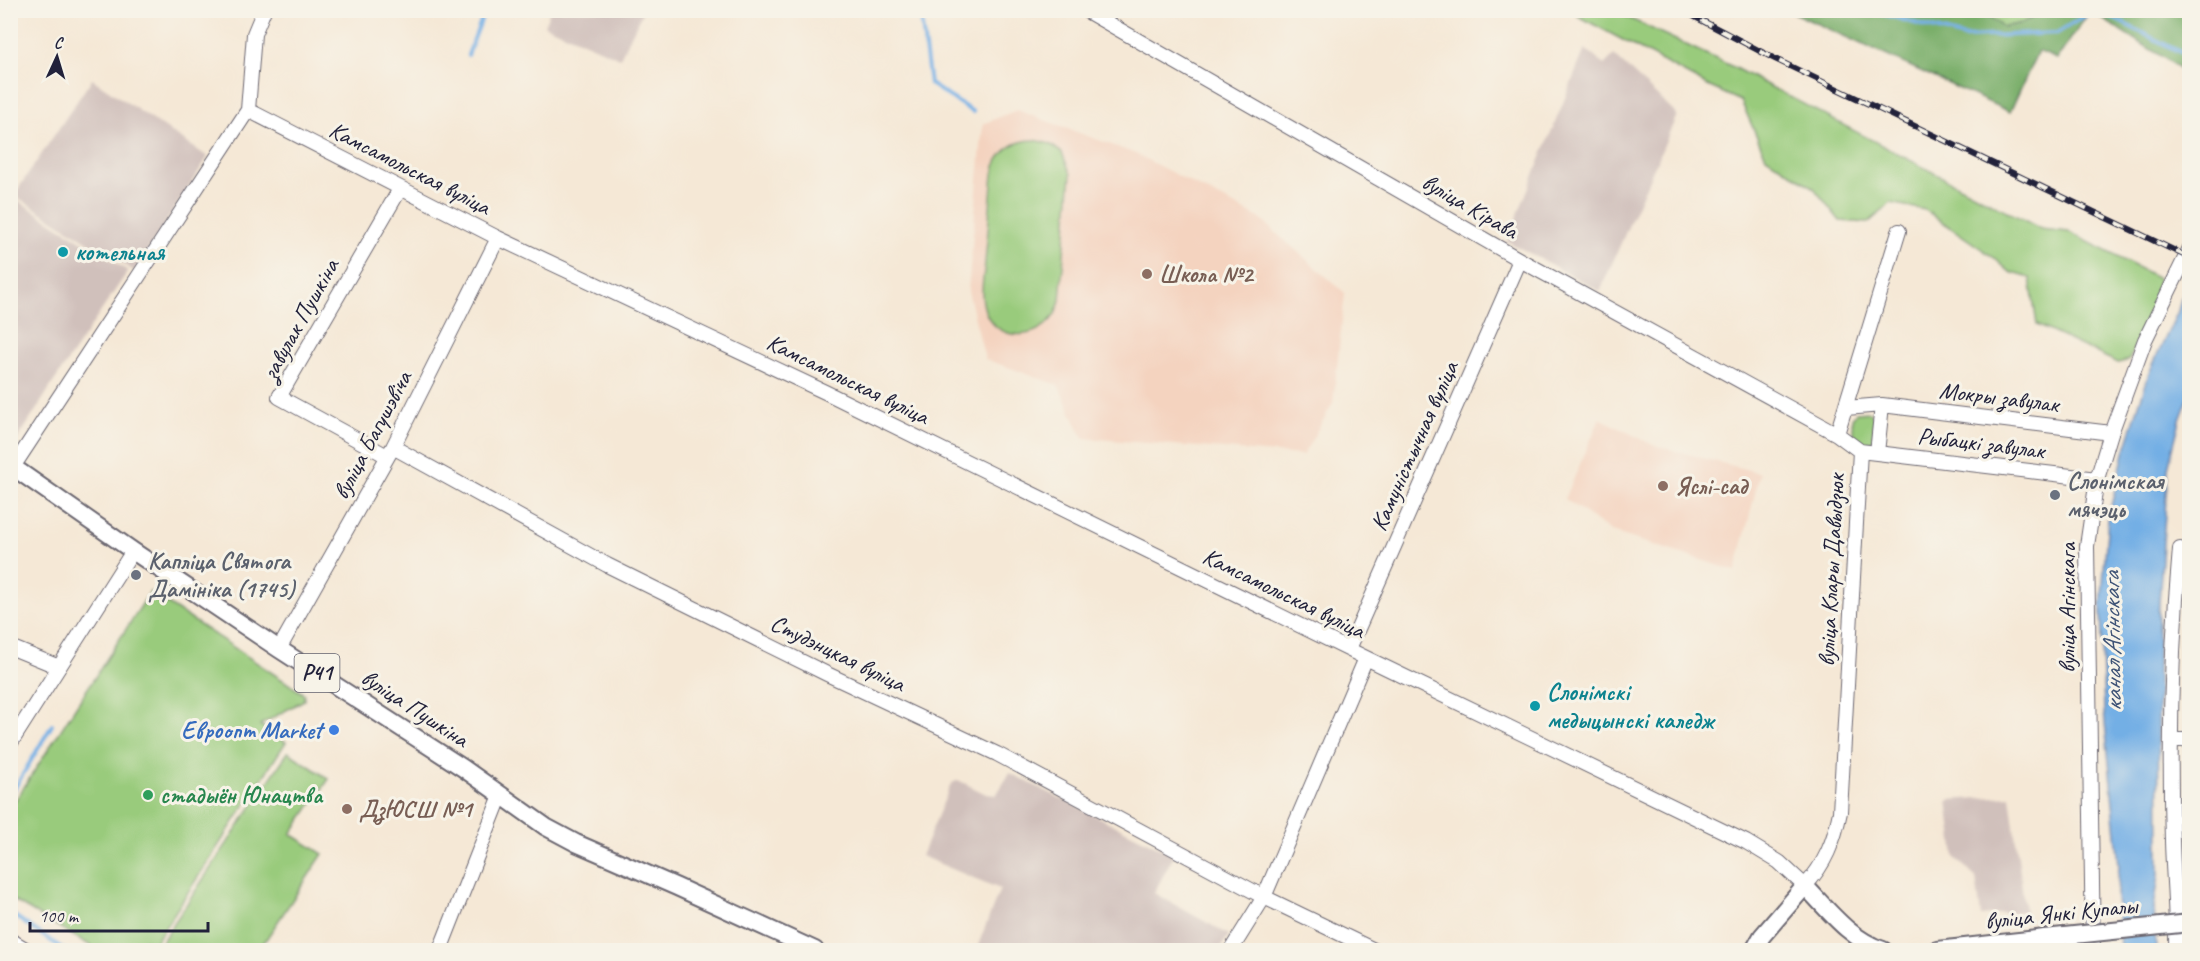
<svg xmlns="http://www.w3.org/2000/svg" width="2200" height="961" viewBox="0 0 2200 961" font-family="Caveat,sans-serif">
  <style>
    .built { fill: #f4d3bf }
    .industrial { fill: #d0c0bb }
    .green { fill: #99cb7b; stroke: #5e765b; stroke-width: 1.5 }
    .forest { fill: #7aaf6b; stroke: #4e6853; stroke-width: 1.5 }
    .water { fill: #73afe5; stroke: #4a6890; stroke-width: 1.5 }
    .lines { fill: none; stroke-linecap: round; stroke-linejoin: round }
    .stream { stroke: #73afe5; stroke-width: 4 }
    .minor-casing { stroke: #6c6771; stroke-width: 16 }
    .major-casing { stroke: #6c6771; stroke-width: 20 }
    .minor { stroke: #fff; stroke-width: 14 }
    .major { stroke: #fff; stroke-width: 16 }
    .rail-casing { stroke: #22223b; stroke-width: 6 }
    .rail { stroke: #f7f3e8; stroke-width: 4; stroke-dasharray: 11; stroke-linecap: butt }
    .major-bridge-casing { stroke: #6c6771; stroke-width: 20; stroke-linecap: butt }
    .major-bridge { stroke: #fff; stroke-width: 16 }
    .culture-dot { fill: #0f9aa8; stroke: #f7f3e8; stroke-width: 2 }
    .education-dot { fill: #8d6e63; stroke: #f7f3e8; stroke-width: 2 }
    .worship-dot { fill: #6b7280; stroke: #f7f3e8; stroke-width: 2 }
    .shop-dot { fill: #3f7fe0; stroke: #f7f3e8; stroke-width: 2 }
    .leisure-dot { fill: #2e9e5b; stroke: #f7f3e8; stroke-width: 2 }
    .labels { text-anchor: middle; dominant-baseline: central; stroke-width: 6; stroke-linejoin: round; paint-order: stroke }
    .shield { fill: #f7f3e8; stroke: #62616f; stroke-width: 1.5 }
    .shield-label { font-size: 22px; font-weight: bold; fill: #22223b }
    .street-label { font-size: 24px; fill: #22223b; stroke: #f7f3e8 }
    .culture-label { font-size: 24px; font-weight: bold; fill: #0d838f; stroke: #f7f3e8; text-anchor: start }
    .education-label { font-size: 24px; font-weight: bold; fill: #785e54; stroke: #f7f3e8; text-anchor: start }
    .worship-label { font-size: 24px; font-weight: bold; fill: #5b616d; stroke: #f7f3e8; text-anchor: start }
    .shop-label { font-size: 24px; font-weight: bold; fill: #366cbe; stroke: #f7f3e8; text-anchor: end }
    .leisure-label { font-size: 24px; font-weight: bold; fill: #27864d; stroke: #f7f3e8; text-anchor: start }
    .water-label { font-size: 26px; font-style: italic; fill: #3e5376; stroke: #f7f3e8 }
  </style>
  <rect width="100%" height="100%" fill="#f7f3e8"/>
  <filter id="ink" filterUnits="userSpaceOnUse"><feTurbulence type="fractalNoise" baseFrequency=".0167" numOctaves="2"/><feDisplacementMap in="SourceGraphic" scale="12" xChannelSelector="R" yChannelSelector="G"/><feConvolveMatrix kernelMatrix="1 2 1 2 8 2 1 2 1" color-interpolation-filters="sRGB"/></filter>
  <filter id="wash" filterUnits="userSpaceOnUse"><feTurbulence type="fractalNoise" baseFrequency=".008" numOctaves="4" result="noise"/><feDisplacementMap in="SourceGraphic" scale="24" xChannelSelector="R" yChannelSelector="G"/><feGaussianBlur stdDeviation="1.35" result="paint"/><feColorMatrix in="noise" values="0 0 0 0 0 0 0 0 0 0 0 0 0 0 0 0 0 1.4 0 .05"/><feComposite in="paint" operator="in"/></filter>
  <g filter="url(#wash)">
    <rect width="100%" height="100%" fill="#f5e8d6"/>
    <path class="built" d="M1017,110L1136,154L1259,218L1345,293L1333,403L1303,455L1083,438L1058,385L985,359L968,291L983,124Z
      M1600,418L1653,445L1760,473L1736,571L1612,532L1565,499Z"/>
    <path class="industrial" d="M550,11L551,10L643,11L620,58L544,25Z
      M1585,49L1604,65L1614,55L1677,115L1600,291L1507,241Z
      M92,79L208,157L134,271L14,195Z
      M11,196L128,271L53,383L11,450Z
      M1010,773L1174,855L1154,893L1229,935L1219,950H983L977,948L1000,889L921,856L951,784L958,780L986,794L996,795Z
      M2010,796L2025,911L1981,916L1976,878L1955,857L1948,800Z"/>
    <path class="green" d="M1577,11H1614L1731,66L2041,229L2069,232L2158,278V292L2129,360L2118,363L2037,325L2030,278L2010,272L1993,257L1925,210L1891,203L1868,223L1840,221L1814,188L1766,157L1741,101L1710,87L1578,16Z
      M1982,11H2044L2022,23L2003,27Z
      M1035,140L1050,144L1062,153L1071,174L1060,300C1052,343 991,348 983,303C980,290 984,275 985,262C988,233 990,204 993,174C997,152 1013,140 1035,140Z
      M1870,412L1874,418L1873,442L1864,446C1854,441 1852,429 1852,418L1856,413Z
      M150,592L304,694V700L260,725L286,742L155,943L144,940L138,950H98L11,899V807Z
      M288,752L329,779L291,834L323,854L259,950H156Z"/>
    <path class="forest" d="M1789,11H1982L2003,27L2023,23L2044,11H2189V74L2090,11L2057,59L2038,51L2010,112Z"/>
    <path class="water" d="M2189,284V396L2180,420L2168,468L2158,619L2159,876L2154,907L2156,950H2120L2117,894L2119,865L2104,712L2101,608L2108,518L2125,449L2149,373L2178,311L2181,299Z"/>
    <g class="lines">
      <path class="stream" d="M920,10L930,84L973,112
        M1869,10L1964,37L2057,33L2094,10
        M2097,10L2190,57
        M468,55L485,10
        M10,796L52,725
        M10,913L63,949L62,950"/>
    </g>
  </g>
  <g filter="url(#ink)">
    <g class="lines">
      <defs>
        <path id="minor" d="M1085,10L1520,260L1837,434
          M248,110L254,34L264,10
          M1882,405L2111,433
          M1846,408L1882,405L1877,453
          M393,447L607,565L827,674L997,754L1264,897L1374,950
          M1860,451L2097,479
          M387,456L279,397L400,189
          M13,467L248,110L498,238L825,392L1366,658L1746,842L1779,862L1805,886C1825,864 1834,842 1840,812L1860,451L1837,434L1899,231
          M10,647L59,667
          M279,649L393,447L498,238
          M1349,649L1520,260
          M2171,740H2190
          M10,744L133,551
          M10,940L27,950
          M440,950L501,795
          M1231,950L1264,897L1366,658
          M2093,950L2087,546L2097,479L2111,433L2145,340L2190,248
          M2176,950C2177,914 2173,877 2172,841C2169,744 2171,646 2180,549"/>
        <path id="major" d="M10,465L133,551L279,649L463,768L546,827L576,843L677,887L815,950
          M1754,950L1762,936L1805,886C1828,910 1851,940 1883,950
          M1937,950L2045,938"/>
      </defs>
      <use href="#minor" class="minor-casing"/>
      <use href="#major" class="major-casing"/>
      <use href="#minor" class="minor"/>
      <use href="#major" class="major"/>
      <defs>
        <path id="rail" d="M1682,10L1775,59L2190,258"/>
      </defs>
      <use href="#rail" class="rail-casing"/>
      <use href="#rail" class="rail"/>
      <defs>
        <path id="major-bridge" d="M2045,938L2190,923"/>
      </defs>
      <use href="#major-bridge" class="major-bridge-casing"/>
      <use href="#major-bridge" class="major-bridge"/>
    </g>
  </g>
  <g class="culture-dot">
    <circle cx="63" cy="252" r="6"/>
    <circle cx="1535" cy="706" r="6"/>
  </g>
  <g class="education-dot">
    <circle cx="1147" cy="274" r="6"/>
    <circle cx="1663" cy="486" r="6"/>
    <circle cx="347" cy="809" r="6"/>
  </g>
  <g class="worship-dot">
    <circle cx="2055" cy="495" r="6"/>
    <circle cx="136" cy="575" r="6"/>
  </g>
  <circle class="shop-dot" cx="334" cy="730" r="6"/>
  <circle class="leisure-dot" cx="148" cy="795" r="6"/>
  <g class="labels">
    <rect class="shield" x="294.5" y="654" width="45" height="38" rx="4.5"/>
    <g class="shield-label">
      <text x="317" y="673">Р41</text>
    </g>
    <g class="street-label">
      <text transform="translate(410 168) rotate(27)">Камсамольская вуліца</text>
      <text transform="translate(1470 206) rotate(30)">вуліца Кірава</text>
      <text transform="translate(300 319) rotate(-61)">завулак Пушкіна</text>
      <text transform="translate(848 379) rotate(26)">Камсамольская вуліца</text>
      <text transform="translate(1999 397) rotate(7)">Мокры завулак</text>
      <text transform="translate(372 435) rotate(-62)">вуліца Багушэвіча</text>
      <text transform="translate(1981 443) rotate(7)">Рыбацкі завулак</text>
      <text transform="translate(1414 446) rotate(-66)">Камуністычная вуліца</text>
      <text transform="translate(1831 570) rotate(-87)">вуліца Клары Давыдзюк</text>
      <text transform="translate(1284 593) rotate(26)">Камсамольская вуліца</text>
      <text transform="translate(2067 608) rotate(-90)">вуліца Агінскага</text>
      <text transform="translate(838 653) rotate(26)">Студэнцкая вуліца</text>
      <text transform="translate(415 708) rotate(33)">вуліца Пушкіна</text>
      <text transform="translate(2061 913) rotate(-6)">вуліца Янкі Купалы</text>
    </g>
    <g class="culture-label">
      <text x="75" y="252">котельная</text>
      <text x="1547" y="692">Слонімскі<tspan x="1547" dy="28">медыцынскі каледж</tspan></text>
    </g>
    <g class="education-label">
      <text x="1159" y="274">Школа №2</text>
      <text x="1675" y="486">Яслі-сад</text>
      <text x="359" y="809">ДзЮСШ №1</text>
    </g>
    <g class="worship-label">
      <text x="2067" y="481">Слонімская<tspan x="2067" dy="28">мячэць</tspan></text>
      <text x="148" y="561">Капліца Святога<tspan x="148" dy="28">Дамініка (1745)</tspan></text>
    </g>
    <g class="shop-label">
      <text x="322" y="730">Евроопт Market</text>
    </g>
    <g class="leisure-label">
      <text x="160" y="795">стадыён Юнацтва</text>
    </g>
    <g class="water-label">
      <text transform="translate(2112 642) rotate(-91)">канал Агінскага</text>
    </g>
  </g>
  <rect width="2200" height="961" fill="none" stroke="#f7f3e8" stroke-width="36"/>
  <g transform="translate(57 57) rotate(4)" stroke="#f7f3e8" stroke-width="4.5" paint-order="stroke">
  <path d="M0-4.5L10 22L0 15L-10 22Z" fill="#22223b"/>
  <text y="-9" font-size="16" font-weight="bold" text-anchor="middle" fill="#22223b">С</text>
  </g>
  <path d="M30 922v9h178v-9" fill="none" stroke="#22223b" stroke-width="3"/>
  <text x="39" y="922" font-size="18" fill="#22223b" stroke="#f7f3e8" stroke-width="4.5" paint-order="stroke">100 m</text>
</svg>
